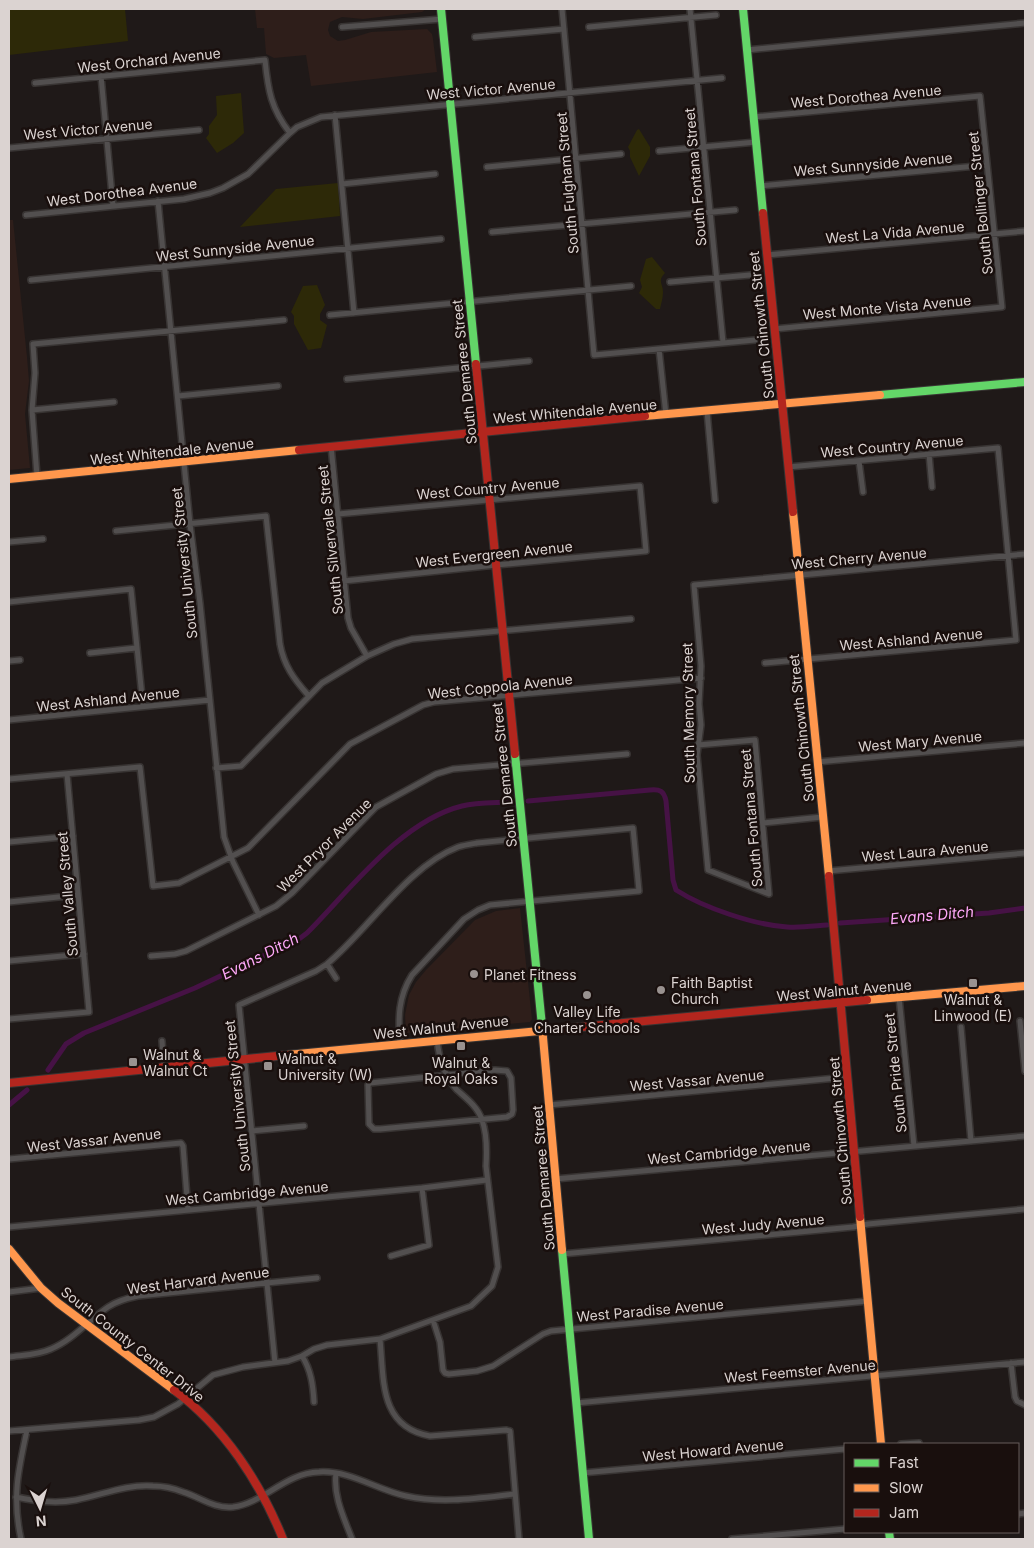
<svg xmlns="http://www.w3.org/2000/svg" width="1034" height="1548" viewBox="0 0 1034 1548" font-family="Inter,sans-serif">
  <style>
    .built { fill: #2e1e1a }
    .green { fill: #2d2908 }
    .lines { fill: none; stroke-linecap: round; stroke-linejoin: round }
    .canal { stroke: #461245; stroke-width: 5 }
    .street-casing { stroke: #383433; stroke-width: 8 }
    .fast-casing { stroke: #383433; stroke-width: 10 }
    .slow-casing { stroke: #383433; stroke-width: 10 }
    .jam-casing { stroke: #383433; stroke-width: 10 }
    .street { stroke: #524f4f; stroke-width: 5 }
    .fast { stroke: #63d668; stroke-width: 8 }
    .slow { stroke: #ff974d; stroke-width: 8 }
    .jam { stroke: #b3261e; stroke-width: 8 }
    .poi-dot { fill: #999290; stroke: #190f0d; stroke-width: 2 }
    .labels { text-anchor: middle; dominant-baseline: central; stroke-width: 5; stroke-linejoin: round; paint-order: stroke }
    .street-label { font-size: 14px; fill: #dbd3d1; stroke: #190f0d }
    .poi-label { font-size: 14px; fill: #dbd3d1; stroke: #190f0d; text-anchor: start }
    .water-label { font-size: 15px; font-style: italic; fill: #fea8f8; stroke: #190f0d }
  </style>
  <rect width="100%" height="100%" fill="#1f1918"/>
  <path class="built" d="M255,9H426L422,12L363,19L342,17L330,22L328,30L330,36L338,41L345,40L371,32L427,29L432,34L433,39L437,72L311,86L306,55L274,58L266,54L264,28H257Z
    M9,220H13L27,357L29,381L25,414L30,468L9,470Z
    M520,908L532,1019L530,1022L406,1033L405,1015L409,995L416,982L426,970L475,920L496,911Z"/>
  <path class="green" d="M9,9H125L128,41L9,55Z
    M241,93L244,133L233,143L217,153L206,138L209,134V126L217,115L216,96Z
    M639,129L650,147V156L639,176L630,157V151L628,147L637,130Z
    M338,183L340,216L240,227L276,189Z
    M652,257L665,273C657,281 663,284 663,292C663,298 661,304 660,309H656L639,293L642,287L640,280L646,259Z
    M317,285L325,305L320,314V320L327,325L321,348L308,350L294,324V316L291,312L303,286Z"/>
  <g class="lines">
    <path class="canal" d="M528,801L650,790C660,789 664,791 666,801L673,880L676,890C704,908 755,925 787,927C800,928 814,926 827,925
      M840,923L989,913L1025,908
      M48,1070L66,1044L84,1033L195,988L299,939L307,933C349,891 401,821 462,806C477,802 495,803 511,802
      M9,1105L27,1090"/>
    <defs>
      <path id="street" d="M562,9L594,355L755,340
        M690,9L723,342
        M342,27L442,19
        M589,27L716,15
        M475,37L564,29
        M747,50L1025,23
        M101,76L113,206
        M35,83L265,60C268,90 271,109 290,133
        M335,115L354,313
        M753,117L980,96L1002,307L774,329
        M9,148L199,130
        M659,151L756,142
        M487,167L621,154
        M342,184L435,174
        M760,186L987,165
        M158,201L190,524L200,603L224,837L233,862L259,915
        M26,215L184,199L210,193L223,188L248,174L290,133L297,127L321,117L722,78
        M492,232L735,210
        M767,255L1025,231
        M31,280L441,239
        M670,282L750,275
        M330,315L631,286
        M659,349L666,415
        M347,379L529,361
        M178,396L278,386
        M32,410L114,402
        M707,411L715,500
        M331,446L348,618L351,628L367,656
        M929,454L932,487
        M859,461L863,492
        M37,476L32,410L35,373L33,344L284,320
        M338,514L640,486L646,551L496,565L344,581
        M116,531L266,516L280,644C284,666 294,679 308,695
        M9,542L43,539
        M9,602L131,589L143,706
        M90,653L136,648
        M9,661L20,660
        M765,663L1016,640L998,448L788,467
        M9,720L210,700
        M698,745L755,740L769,894L708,870L697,755L701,725L699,704L701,666L694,585L1025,554
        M817,762L1025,743
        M216,768L241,766L322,683L367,656L394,644L412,639L631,619
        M9,779L140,767L153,886L179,883L248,848L350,744L423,705L434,702L701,678
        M763,823L822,817
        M9,842L73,836
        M828,871L1025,853
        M9,902L78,895
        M151,956L175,954L186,951L276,906L292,893L376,807L436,774L453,769L627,754
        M9,961L84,954
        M327,964L336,978
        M899,997L914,1146
        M9,1019L89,1012L67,774
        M1020,1021L1025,1071
        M961,1027L971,1141
        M162,1041L164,1067
        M495,1070L507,1071L511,1078L513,1110L512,1114L507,1117L380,1129H374L369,1124L368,1085L370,1083Z
        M549,1105L847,1077
        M252,1131L304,1126
        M9,1159L181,1143L183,1146L188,1210
        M555,1179L1025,1136
        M9,1227L422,1188L487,1180
        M562,1254L853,1227L868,1224L1025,1209
        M391,1256L429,1245L422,1188
        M9,1292L41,1288
        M433,1320L440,1342L443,1370L445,1373L449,1374L477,1371L493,1366L543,1334L551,1331L868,1301
        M380,1339C384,1380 379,1427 430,1436L506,1430L510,1431L519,1539
        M302,1356C311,1370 313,1385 314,1402
        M9,1357C23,1355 38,1355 51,1349C73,1340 89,1320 108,1307C117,1301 128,1298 138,1296L317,1278
        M275,1363L239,1005L316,971L327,964C368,930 408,866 458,847C464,845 471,844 477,843L633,828L639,891L490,905L478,910L464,919L412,975C398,997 398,1018 400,1044
        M1011,1363L1015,1397L1017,1401L1025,1405
        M576,1403L1025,1362
        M9,1431L139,1420L154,1417L178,1404L213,1375L243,1367L288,1361L302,1356L314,1349L327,1345L380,1339L471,1306L492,1286L498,1267L486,1166C487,1151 487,1134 482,1120C478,1107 466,1098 457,1090C444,1076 439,1059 437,1040
        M901,1444L919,1443
        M336,1473C333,1496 344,1518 352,1539
        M582,1473L845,1449
        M16,1497C36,1501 55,1504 76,1500C102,1495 126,1484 153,1486C163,1486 173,1488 183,1492C200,1497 214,1509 233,1507C264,1503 285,1473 319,1472C350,1470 377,1490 406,1496C442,1504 479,1498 515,1494
        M1018,1514L1025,1513
        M21,1539C12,1498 18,1471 27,1430
        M732,1539L845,1529"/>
      <path id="fast" d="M441,9L476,364
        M743,9L763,213
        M880,395L1025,382
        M515,754L542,1026
        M562,1250L589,1539
        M889,1532L890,1539"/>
      <path id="slow" d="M645,416L880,395
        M9,479L299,450
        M793,512L829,876
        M867,1000L1025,986
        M542,1026L562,1250
        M287,1055L560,1029
        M860,1217L881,1444
        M9,1249L41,1288L58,1303L174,1390"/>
      <path id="jam" d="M763,213L793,512
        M476,364L515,754
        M299,450L645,416
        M829,876L860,1217
        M560,1029L867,1000
        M9,1083L287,1055
        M174,1390C224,1427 260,1482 283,1539"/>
    </defs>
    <use href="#street" class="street-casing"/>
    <use href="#fast" class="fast-casing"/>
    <use href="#slow" class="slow-casing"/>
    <use href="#jam" class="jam-casing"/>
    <use href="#street" class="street"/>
    <use href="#fast" class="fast"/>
    <use href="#slow" class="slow"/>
    <use href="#jam" class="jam"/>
  </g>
  <g class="poi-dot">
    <circle cx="474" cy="974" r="5"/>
    <rect x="968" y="978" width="10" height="10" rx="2.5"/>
    <circle cx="661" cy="990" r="5"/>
    <circle cx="587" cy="995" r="5"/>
    <rect x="456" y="1041" width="10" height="10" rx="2.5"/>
    <rect x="128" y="1057" width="10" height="10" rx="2.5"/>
    <rect x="263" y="1061" width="10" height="10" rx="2.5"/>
  </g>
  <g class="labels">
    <g class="street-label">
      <text transform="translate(149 60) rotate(-6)">West Orchard Avenue</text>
      <text transform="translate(491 89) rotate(-5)">West Victor Avenue</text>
      <text transform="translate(866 96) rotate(-5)">West Dorothea Avenue</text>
      <text transform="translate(88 129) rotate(-5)">West Victor Avenue</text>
      <text transform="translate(873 164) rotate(-5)">West Sunnyside Avenue</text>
      <text transform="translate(695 177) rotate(-95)">South Fontana Street</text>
      <text transform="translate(567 183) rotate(-95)">South Fulgham Street</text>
      <text transform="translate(122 192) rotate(-7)">West Dorothea Avenue</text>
      <text transform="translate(980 203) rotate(-96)">South Bollinger Street</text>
      <text transform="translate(895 232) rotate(-5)">West La Vida Avenue</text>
      <text transform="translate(235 248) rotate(-6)">West Sunnyside Avenue</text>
      <text transform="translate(887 307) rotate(-5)">West Monte Vista Avenue</text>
      <text transform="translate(761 325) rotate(-96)">South Chinowth Street</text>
      <text transform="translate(464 372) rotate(-96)">South Demaree Street</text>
      <text transform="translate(575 411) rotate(-5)">West Whitendale Avenue</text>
      <text transform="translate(892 446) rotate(-5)">West Country Avenue</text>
      <text transform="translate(172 451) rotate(-6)">West Whitendale Avenue</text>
      <text transform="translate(488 488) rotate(-5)">West Country Avenue</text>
      <text transform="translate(330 540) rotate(-96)">South Silvervale Street</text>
      <text transform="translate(494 554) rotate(-6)">West Evergreen Avenue</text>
      <text transform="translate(859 558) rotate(-5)">West Cherry Avenue</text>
      <text transform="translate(184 563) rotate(-96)">South University Street</text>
      <text transform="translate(911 639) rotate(-5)">West Ashland Avenue</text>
      <text transform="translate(500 686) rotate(-6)">West Coppola Avenue</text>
      <text transform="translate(108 699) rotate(-6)">West Ashland Avenue</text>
      <text transform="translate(688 713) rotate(-91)">South Memory Street</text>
      <text transform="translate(801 728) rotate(-96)">South Chinowth Street</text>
      <text transform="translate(920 741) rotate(-5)">West Mary Avenue</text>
      <text transform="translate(504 775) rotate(-96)">South Demaree Street</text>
      <text transform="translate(751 818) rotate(-95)">South Fontana Street</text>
      <text transform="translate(324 845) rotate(-45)">West Pryor Avenue</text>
      <text transform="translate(925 851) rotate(-5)">West Laura Avenue</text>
      <text transform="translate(67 894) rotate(-95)">South Valley Street</text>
      <text transform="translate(844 990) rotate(-5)">West Walnut Avenue</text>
      <text transform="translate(441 1027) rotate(-6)">West Walnut Avenue</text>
      <text transform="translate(895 1073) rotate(-96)">South Pride Street</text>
      <text transform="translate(697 1080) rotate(-5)">West Vassar Avenue</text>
      <text transform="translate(237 1096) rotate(-96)">South University Street</text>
      <text transform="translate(840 1131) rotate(-95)">South Chinowth Street</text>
      <text transform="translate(94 1140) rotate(-6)">West Vassar Avenue</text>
      <text transform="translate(729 1152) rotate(-5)">West Cambridge Avenue</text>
      <text transform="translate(543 1178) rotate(-95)">South Demaree Street</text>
      <text transform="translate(247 1193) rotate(-5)">West Cambridge Avenue</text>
      <text transform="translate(763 1224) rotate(-5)">West Judy Avenue</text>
      <text transform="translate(198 1280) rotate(-7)">West Harvard Avenue</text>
      <text transform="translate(650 1310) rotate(-5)">West Paradise Avenue</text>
      <text transform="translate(133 1344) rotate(38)">South County Center Drive</text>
      <text transform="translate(800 1371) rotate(-5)">West Feemster Avenue</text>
      <text transform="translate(713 1450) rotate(-5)">West Howard Avenue</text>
    </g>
    <g class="poi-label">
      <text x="484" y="974">Planet Fitness</text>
      <text x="671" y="982">Faith Baptist<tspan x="671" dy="16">Church</tspan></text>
      <text x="973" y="999" text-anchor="middle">Walnut &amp;<tspan x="973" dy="16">Linwood (E)</tspan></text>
      <text x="587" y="1011" text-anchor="middle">Valley Life<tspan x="587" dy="16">Charter Schools</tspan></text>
      <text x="143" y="1054">Walnut &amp;<tspan x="143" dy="16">Walnut Ct</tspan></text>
      <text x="278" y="1058">Walnut &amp;<tspan x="278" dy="16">University (W)</tspan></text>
      <text x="461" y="1062" text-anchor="middle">Walnut &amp;<tspan x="461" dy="16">Royal Oaks</tspan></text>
    </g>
    <g class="water-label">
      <text transform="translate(932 915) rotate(-5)">Evans Ditch</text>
      <text transform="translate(260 956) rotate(-27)">Evans Ditch</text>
    </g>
  </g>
  <rect width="1034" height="1548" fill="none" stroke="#dbd3d1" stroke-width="20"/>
  <rect x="844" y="1443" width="175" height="90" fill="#190f0d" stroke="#675d5b"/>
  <rect x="854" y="1459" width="25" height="8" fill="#63d668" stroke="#675d5b"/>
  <text x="889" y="1468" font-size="15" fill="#dbd3d1">Fast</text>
  <rect x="854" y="1484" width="25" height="8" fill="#ff974d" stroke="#675d5b"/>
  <text x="889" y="1493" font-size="15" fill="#dbd3d1">Slow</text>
  <rect x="854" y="1509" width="25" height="8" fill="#b3261e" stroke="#675d5b"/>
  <text x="889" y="1518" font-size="15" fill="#dbd3d1">Jam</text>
  <g transform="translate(40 1508) rotate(175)" stroke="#190f0d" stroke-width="4" paint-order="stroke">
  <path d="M0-4L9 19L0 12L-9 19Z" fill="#dbd3d1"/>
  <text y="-8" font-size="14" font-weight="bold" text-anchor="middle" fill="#dbd3d1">N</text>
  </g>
</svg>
